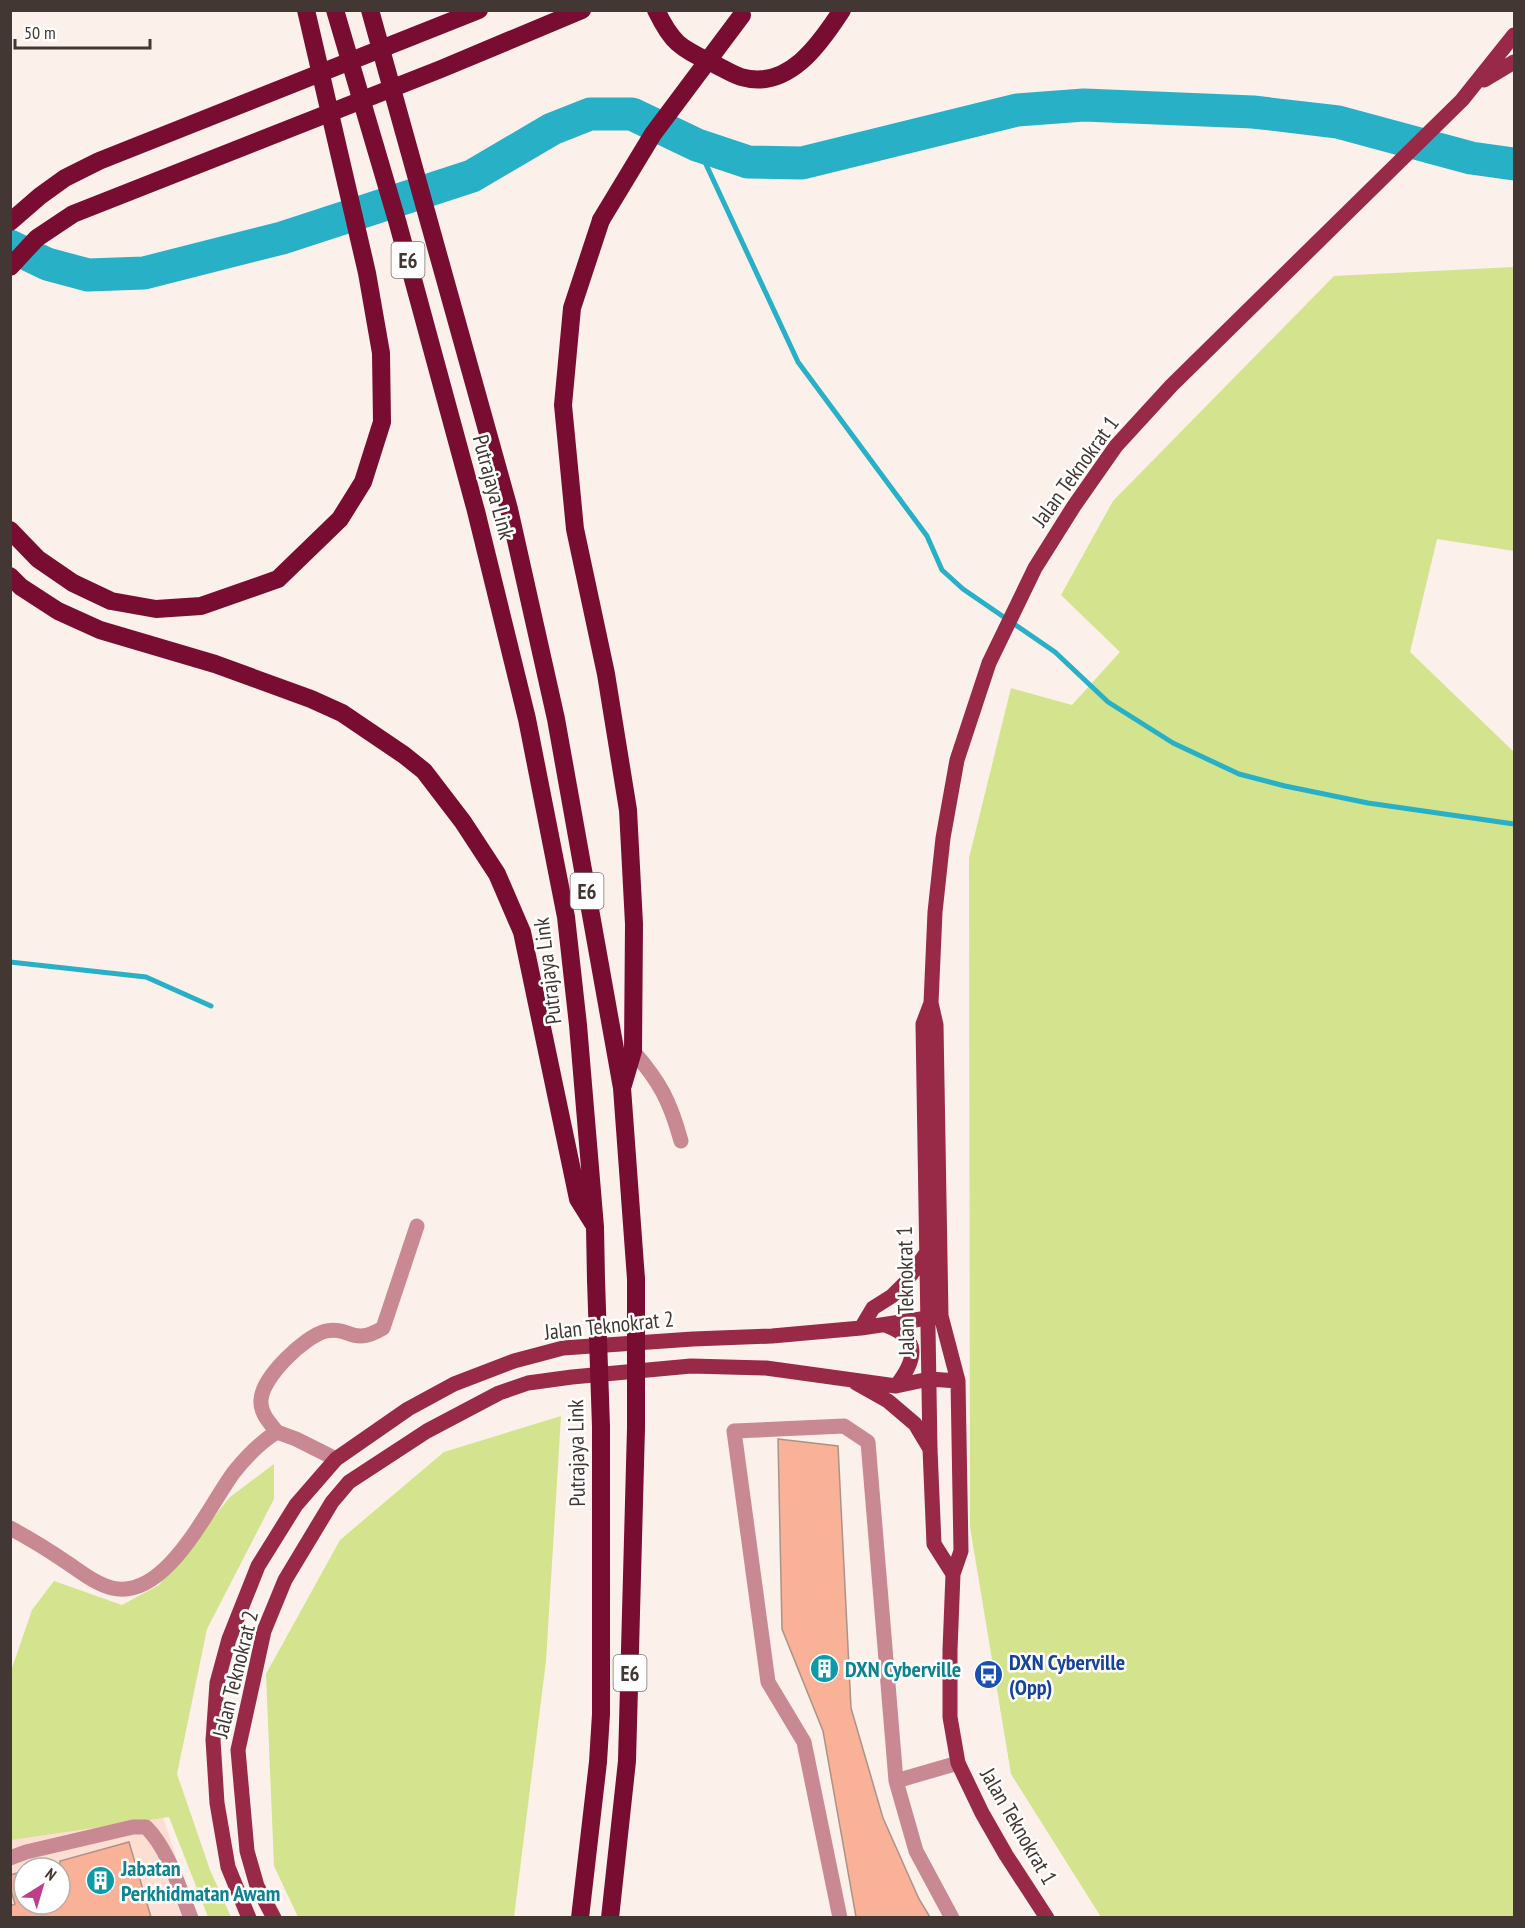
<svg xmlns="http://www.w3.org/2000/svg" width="1525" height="1928" viewBox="0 0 1525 1928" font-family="'PT Sans Narrow',sans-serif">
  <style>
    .built { fill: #fcdfd2; fill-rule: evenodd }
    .green { fill: #d3e38e }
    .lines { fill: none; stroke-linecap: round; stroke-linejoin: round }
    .stream { stroke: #28b0c7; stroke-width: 5 }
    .river { stroke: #28b0c7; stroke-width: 33 }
    .building { fill: #f9b298; stroke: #ad9288; stroke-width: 1.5 }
    .minor { stroke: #c88993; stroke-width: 15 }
    .major { stroke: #982947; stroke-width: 15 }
    .highway { stroke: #780d31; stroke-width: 18 }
    .highway-bridge { stroke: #780d31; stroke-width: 18 }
    .labels { text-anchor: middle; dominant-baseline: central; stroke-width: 5; stroke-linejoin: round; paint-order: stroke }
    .shield { fill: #fff; stroke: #7b7370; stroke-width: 1.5 }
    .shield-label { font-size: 21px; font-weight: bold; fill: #423732 }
    .street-label { font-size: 22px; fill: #423732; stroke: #fff }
    .transit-label { font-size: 22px; font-weight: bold; fill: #164399; stroke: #fff; text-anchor: start }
    .culture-label { font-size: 22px; font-weight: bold; fill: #0d838f; stroke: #fff; text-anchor: start }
  </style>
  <rect width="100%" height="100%" fill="#fbf0ea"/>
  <path class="built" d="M156,1795L195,1917L11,1918V1838ZM24,1868H60V1904H24Z"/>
  <path class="green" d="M1514,267V551L1437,539L1410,652L1514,752V1917H1101L1011,1774L970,1527L969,858L1011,688L1072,705L1120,652L1061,595L1113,501L1334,276Z
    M561,1416L546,1661L514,1917H298L274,1866L266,1674L340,1540L444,1452Z
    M274,1464V1499L207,1629L177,1774L210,1870L231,1917H208L169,1817L11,1840V1671L32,1610L54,1581L122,1605L159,1585L230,1497Z"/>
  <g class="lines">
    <path class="stream" d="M697,145L798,362L927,536L942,570L963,589L1055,652L1108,702L1173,743L1239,774L1285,786L1368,803L1514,824
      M10,962L146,977L211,1006"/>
    <path class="river" d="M10,246L47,264L88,275L144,273L282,238L472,176L552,129L590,114H632L697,145L748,162L802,163L1017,110L1084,105L1253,112L1338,122L1471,158L1514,164"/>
  </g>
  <path class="building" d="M778,1439L838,1446L851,1708L883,1818L919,1899L930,1917H856L823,1731L782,1629Z
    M129,1842L151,1917H10V1906L15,1904L10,1887V1875L24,1871V1904H60V1861Z"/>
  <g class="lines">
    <path class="minor" d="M633,1051C660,1082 670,1101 681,1141
      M277,1432C269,1422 260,1413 261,1400C262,1377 305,1336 326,1331C351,1326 351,1347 383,1328L417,1226
      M10,1528C31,1539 50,1551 69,1564C82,1573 96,1584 112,1588C166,1601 208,1507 234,1472C246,1457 260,1442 277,1432L296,1439L336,1459
      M896,1781L958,1763
      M10,1858L26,1852L133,1827H146C169,1850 179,1888 191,1918
      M840,1918L804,1742L768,1682L734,1431L844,1426L868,1442L896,1781L916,1851L952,1918"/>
    <path class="major" d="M1484,80L1514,62
      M931,1003L923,1024L930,1449L934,1544L953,1574
      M885,1325C921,1338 917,1359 896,1386
      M861,1328L873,1308L892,1296L905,1283L927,1252
      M856,1383L888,1401L915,1424L930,1449
      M249,1918L228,1867L217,1803L213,1740L217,1683L229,1639L258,1566L296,1505L336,1459L408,1409L454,1384L514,1361L563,1348L693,1339L772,1336L861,1328L941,1316
      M274,1918L257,1886L247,1851L238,1750L264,1631L285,1580L332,1502L349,1482L427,1431L499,1393L528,1383L572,1377L691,1366L766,1368L896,1386L929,1379L958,1381
      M1047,1918L1006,1855L982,1813L958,1763L950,1717V1650L953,1574L961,1551L958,1381L941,1316L936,1025L931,1003L935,912L943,838L957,760L989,663L1035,568L1074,506L1116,446L1171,386L1462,100L1514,35"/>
    <path class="highway" d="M335,10L398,224L476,511L527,719L566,917L578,1025L595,1227L596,1280
      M370,10L509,509L556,719L622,1088L636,1279
      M656,10C672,43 679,47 712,63C721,67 731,74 741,77C788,91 820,44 842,10
      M601,220L572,308L563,405L575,529L606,674L628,810L634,924L633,1051L623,1085
      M10,530L38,559L73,583L111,601L156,609L201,606L278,579L340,519L363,482L382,422L381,353L367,273L306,10
      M10,576L21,587L58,611L100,630L215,664L311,699L342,713L404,755L424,771L463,822L497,874L522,932L578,1199L593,1223
      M580,1918L598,1762L601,1714V1427
      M610,1918L627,1761L636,1428"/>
    <path class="highway-bridge" d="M601,220L653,134L742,15
      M10,222L40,196L65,178L99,161L479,10
      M10,267L37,238L73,214L441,69L582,10
      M636,1279V1428
      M596,1280L601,1427"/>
  </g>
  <defs>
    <symbol id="building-disc" viewBox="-11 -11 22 22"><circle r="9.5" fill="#0f9aa8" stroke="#fff"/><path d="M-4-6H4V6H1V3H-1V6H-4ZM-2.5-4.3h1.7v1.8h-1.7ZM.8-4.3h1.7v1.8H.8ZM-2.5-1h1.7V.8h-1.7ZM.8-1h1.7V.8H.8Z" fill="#fff"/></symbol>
    <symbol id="bus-disc" viewBox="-11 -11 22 22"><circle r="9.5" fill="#1a4fb4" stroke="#fff"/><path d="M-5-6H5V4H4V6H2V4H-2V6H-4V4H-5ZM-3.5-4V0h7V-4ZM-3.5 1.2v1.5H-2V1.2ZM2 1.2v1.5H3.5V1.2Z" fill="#fff"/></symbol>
  </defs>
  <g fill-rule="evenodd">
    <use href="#building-disc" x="808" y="1652" width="33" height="33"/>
    <use href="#bus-disc" x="972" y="1658" width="33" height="33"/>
    <use href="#building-disc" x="84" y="1864" width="33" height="33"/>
  </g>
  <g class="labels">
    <g class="shield">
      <rect x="391.5" y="242" width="33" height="36" rx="4.5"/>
      <rect x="570.5" y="873" width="33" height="36" rx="4.5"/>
      <rect x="613.5" y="1655" width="33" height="36" rx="4.5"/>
    </g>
    <g class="shield-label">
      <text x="408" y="260">E6</text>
      <text x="587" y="891">E6</text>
      <text x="630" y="1673">E6</text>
    </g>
    <g class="street-label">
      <text transform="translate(1075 471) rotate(-54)">Jalan Teknokrat 1</text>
      <text transform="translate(494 487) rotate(75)">Putrajaya Link</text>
      <text transform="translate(547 971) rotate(-97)">Putrajaya Link</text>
      <text transform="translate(905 1291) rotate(-91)">Jalan Teknokrat 1</text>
      <text transform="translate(609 1325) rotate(-6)">Jalan Teknokrat 2</text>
      <text transform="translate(576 1453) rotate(-91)">Putrajaya Link</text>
      <text transform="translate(235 1674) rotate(-76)">Jalan Teknokrat 2</text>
      <text transform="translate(1019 1826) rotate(60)">Jalan Teknokrat 1</text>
    </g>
    <g class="transit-label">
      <text x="1009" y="1662">DXN Cyberville<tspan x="1009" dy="25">(Opp)</tspan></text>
    </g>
    <g class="culture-label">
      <text x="845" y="1669">DXN Cyberville</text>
      <text x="121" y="1868">Jabatan<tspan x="121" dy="25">Perkhidmatan Awam</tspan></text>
    </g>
  </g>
  <rect width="1525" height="1928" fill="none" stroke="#423732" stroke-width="24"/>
  <g transform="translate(42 1886) rotate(37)"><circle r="28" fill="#ffffff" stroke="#b3afad" stroke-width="1.5"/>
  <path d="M0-4.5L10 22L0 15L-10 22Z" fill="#bd3e8b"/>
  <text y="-9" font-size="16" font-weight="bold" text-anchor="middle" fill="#423732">N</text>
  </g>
  <path d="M15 39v9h135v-9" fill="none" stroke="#423732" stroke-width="3"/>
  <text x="24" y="39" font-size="18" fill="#423732" stroke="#ffffff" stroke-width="4.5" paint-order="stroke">50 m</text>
</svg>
